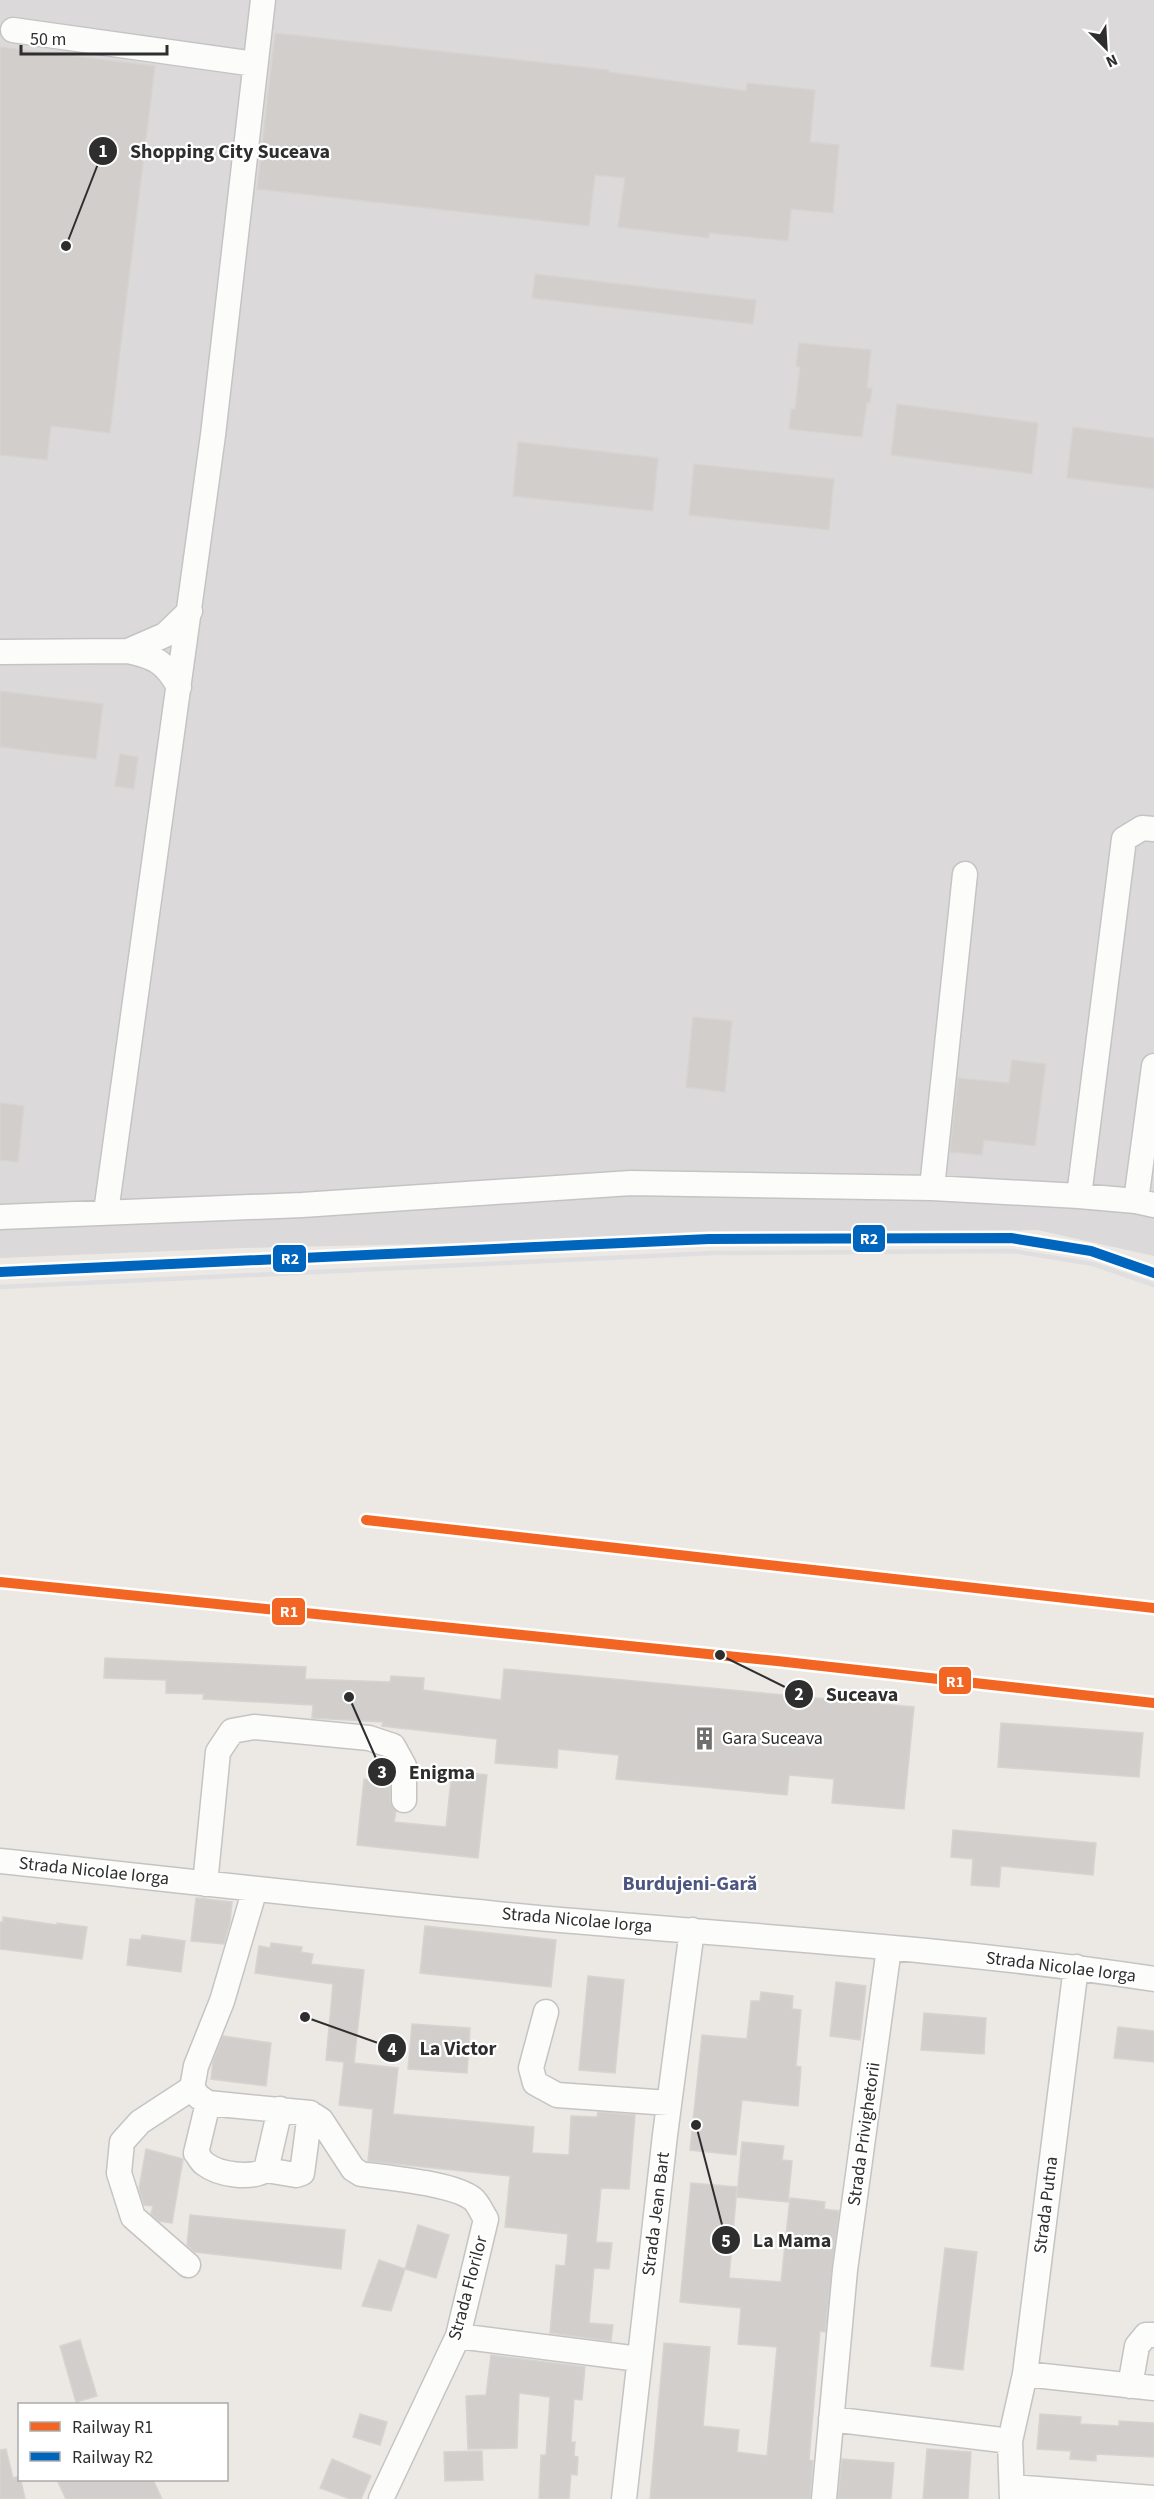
<svg xmlns="http://www.w3.org/2000/svg" width="1154" height="2499" viewBox="0 0 1154 2499" font-family="'Source Sans 3',sans-serif">
  <style>
    .industrial { fill: #dcd9db }
    .building { fill: #d1cecb; stroke: #d7d4d0; stroke-width: 1.5 }
    .lines { fill: none; stroke-linecap: round; stroke-linejoin: round }
    .minor-casing { stroke: #c5c4c5; stroke-width: 27 }
    .minor { stroke: #fcfcfb; stroke-width: 24 }
    .rail { stroke: #dfdfe1; stroke-width: 4.5 }
    .rail-1-casing { stroke: #fff; stroke-width: 15 }
    .rail-2-casing { stroke: #fff; stroke-width: 15 }
    .rail-1 { stroke: #f26522; stroke-width: 10 }
    .rail-2 { stroke: #0065bd; stroke-width: 10 }
    .labels { text-anchor: middle; dominant-baseline: central; stroke-width: 4.5; stroke-linejoin: round; paint-order: stroke }
    .poi-label { font-size: 18px; fill: #2e2e2e; stroke: #fff; text-anchor: start }
    .street-label { font-size: 18px; fill: #2e2e2e; stroke: #fff }
    .neighbourhood-label { font-size: 20px; font-weight: bold; fill: #4d5680; stroke: #fff }
    .leader { fill: none; stroke: #2e2e2e; stroke-width: 2 }
    .callout-dot { fill: #2e2e2e; stroke: #fff; stroke-width: 2 }
    .mark-label { font-size: 18px; text-anchor: middle; font-weight: bold; fill: #fff }
    .callout-label { font-size: 20px; text-anchor: middle; font-weight: bold; fill: #2e2e2e; stroke: #fff; stroke-width: 4.5; stroke-linejoin: round; paint-order: stroke }
    .line-badge { stroke: #fff; stroke-width: 2 }
    .badge-label { font-size: 16px; text-anchor: middle; font-weight: bold; fill: #fff }
  </style>
  <rect width="100%" height="100%" fill="#ece8e4"/>
  <path class="industrial" d="M0,0H1154V1256L1037,1230L243,1248L0,1258Z"/>
  <path class="building" d="M275,33L609,70V72L746,91L747,83L815,90L810,142L839,145L833,213L791,209L788,241L709,233V238L618,227L625,178L595,175L589,226L257,189Z
    M0,47L155,66L110,433L51,426L47,460L0,455Z
    M535,274L756,300L753,324L532,298Z
    M799,343L871,350L867,388H872L870,403H867L862,437L789,429L791,409H795L800,367L796,366Z
    M897,404L1038,423L1032,474L891,455Z
    M1073,427L1154,438V489L1067,478Z
    M518,442L658,458L653,511L513,496Z
    M694,464L834,479L829,530L689,515Z
    M0,691L103,704L96,759L0,747Z
    M120,754L138,757L134,789L115,786Z
    M693,1017L732,1021L725,1092L686,1087Z
    M1012,1060L1046,1064L1035,1146L984,1140L982,1155L950,1152L958,1078L1009,1083Z
    M0,1103L24,1106L18,1162L0,1160Z
    M105,1658L306,1667L305,1679L390,1682L391,1676L424,1678L423,1690L501,1700L504,1669L914,1707L904,1809L832,1803L834,1779L789,1775L787,1795L616,1779L619,1755L558,1749L557,1768L495,1763L497,1739L382,1726L383,1722L312,1718L313,1705L203,1699L204,1694L166,1693V1680L104,1678Z
    M1001,1723L1143,1733L1139,1777L998,1767Z
    M452,1771L487,1775L478,1858L357,1845L364,1779L390,1782V1801L396,1811L394,1822L446,1827Z
    M953,1830L1096,1843L1093,1875L1001,1866L999,1887L971,1885L973,1859L951,1857Z
    M196,1898L232,1902L230,1922L224,1944L191,1941Z
    M3,1917L57,1925V1923L87,1927L82,1959L0,1949V1922H3Z
    M425,1926L556,1940L551,1987L420,1973Z
    M142,1935L185,1941L181,1972L127,1965L130,1939L141,1940Z
    M271,1943L302,1947L301,1952L313,1954L311,1964L364,1970L354,2063L398,2068L393,2114L534,2127L532,2153L569,2155L571,2116L597,2117L598,2112L635,2115L629,2189L601,2188L596,2242L612,2243L609,2269L594,2268L589,2323L613,2325L611,2341L550,2333L556,2265L565,2266L568,2234L505,2227L510,2176L368,2161L373,2109L339,2105L344,2062L326,2060L333,1984L255,1973L259,1946L270,1948Z
    M588,1976L624,1980L615,2073L579,2070Z
    M836,1982L866,1986L860,2040L830,2036Z
    M761,1992L793,1996L792,2009L801,2010L796,2066L801,2067L798,2106L742,2100L736,2155L690,2150L702,2035L747,2039L751,2001H760Z
    M924,2013L986,2018L984,2054L921,2050Z
    M412,2024L470,2028L467,2073L408,2069Z
    M1118,2027L1154,2031V2062L1114,2058Z
    M223,2036L271,2043L266,2086L211,2079L213,2061Z
    M742,2142L784,2146L782,2160L792,2161L788,2202L737,2197Z
    M146,2149L183,2159L172,2223L159,2221L151,2214L153,2206L144,2205L139,2189Z
    M691,2183L737,2187L729,2278L781,2282L790,2198L825,2202L824,2209L839,2211L825,2332L820,2331L809,2460L813,2461L810,2499H650L664,2343L710,2347L703,2426L739,2430L737,2452L767,2456L777,2347L738,2344L741,2308L680,2302Z
    M190,2215L345,2230L341,2269L195,2252L187,2245Z
    M418,2225L449,2235L436,2278L405,2269Z
    M945,2248L977,2252L963,2370L931,2366Z
    M379,2260L405,2269L391,2311L362,2306Z
    M80,2340L97,2396L76,2402L60,2346Z
    M491,2355L585,2367L582,2400L574,2399L571,2442H575L574,2456L578,2457L577,2475L571,2474L569,2499H539L541,2455H546L550,2397L519,2393L517,2448L468,2449L466,2396L486,2395Z
    M360,2414L387,2422L380,2445L353,2437Z
    M1040,2414L1081,2417L1080,2424L1119,2426V2421L1154,2423V2457L1096,2454V2461L1070,2459L1071,2451L1037,2449Z
    M6,2449L13,2478L20,2476L25,2499H0V2450Z
    M927,2449L971,2452L968,2499H923Z
    M482,2451L483,2480L445,2481L444,2452Z
    M332,2459L371,2476L361,2499H350L320,2488Z
    M842,2459L894,2463L891,2499H838Z
    M57,2480H153L162,2499H66Z"/>
  <g class="lines">
    <defs>
      <path id="minor" d="M13,30L255,64
        M128,651L165,635L190,611
        M0,652L128,651C156,657 166,663 179,687
        M932,1188L965,874
        M1079,1196L1124,839L1142,828L1154,829
        M1136,1201L1154,1066
        M106,1212L213,435L263,0
        M0,1217L302,1205L631,1183L932,1188L1079,1196L1136,1201L1154,1205
        M0,1861C176,1880 351,1900 528,1917C736,1936 947,1947 1154,1979
        M205,1884L218,1752L232,1731L254,1727L369,1738L393,1746L404,1766V1800
        M255,1889L222,2001L196,2066L192,2088L199,2097L208,2103L310,2113L321,2120L353,2169L361,2174C388,2178 453,2183 473,2199C478,2203 482,2213 486,2219L458,2336L381,2499
        M546,2012L531,2068L535,2083L557,2095L669,2103
        M208,2103L196,2153C199,2156 201,2162 205,2164C219,2175 251,2179 266,2170L280,2109
        M266,2170L296,2175L302,2173L310,2113
        M188,2265L133,2217L119,2173L122,2142L140,2122L192,2088
        M458,2336L639,2359
        M1025,2374L1154,2388
        M1130,2386L1137,2346L1146,2335H1154
        M831,2419L1010,2441
        M1013,2487L1154,2498
        M624,2499L665,2135L692,1930
        M824,2499L845,2270L889,1948
        M1012,2499L1010,2441L1025,2374L1076,1967"/>
    </defs>
    <use href="#minor" class="minor-casing"/>
    <use href="#minor" class="minor"/>
    <path class="rail" d="M0,1272L709,1239L1011,1238L1091,1251L1154,1273
      M0,1287L713,1253L1013,1251L1093,1264L1154,1285
      M366,1520L1154,1608
      M0,1582L777,1661L1154,1703"/>
    <defs>
      <path id="rail-1" d="M366,1520L1154,1608
        M0,1582L777,1661L1154,1703"/>
      <path id="rail-2" d="M0,1272L709,1239L1011,1238L1091,1251L1154,1273"/>
    </defs>
    <use href="#rail-1" class="rail-1-casing"/>
    <use href="#rail-2" class="rail-2-casing"/>
    <use href="#rail-1" class="rail-1"/>
    <use href="#rail-2" class="rail-2"/>
  </g>
  <defs>
    <symbol id="building-bare" viewBox="-9 -9 18 18"><path d="M-4-6H4V6H1V3H-1V6H-4ZM-2.5-4.3h1.7v1.8h-1.7ZM.8-4.3h1.7v1.8H.8ZM-2.5-1h1.7V.8h-1.7ZM.8-1h1.7V.8H.8Z" fill="#706f6e" stroke="#fff" stroke-width="2.5" paint-order="stroke"/></symbol>
  </defs>
  <g fill-rule="evenodd">
    <use href="#building-bare" x="688" y="1722" width="33" height="33"/>
  </g>
  <g class="labels">
    <g class="poi-label">
      <text x="722" y="1738">Gara Suceava</text>
    </g>
    <g class="street-label">
      <text transform="translate(94 1871) rotate(6)">Strada Nicolae Iorga</text>
      <text transform="translate(577 1920) rotate(5)">Strada Nicolae Iorga</text>
      <text transform="translate(1061 1967) rotate(7)">Strada Nicolae Iorga</text>
      <text transform="translate(864 2134) rotate(-82)">Strada Privighetorii</text>
      <text transform="translate(1046 2205) rotate(-83)">Strada Putna</text>
      <text transform="translate(656 2214) rotate(-83)">Strada Jean Bart</text>
      <text transform="translate(468 2288) rotate(-75)">Strada Florilor</text>
    </g>
    <g class="neighbourhood-label">
      <text x="690" y="1884">Burdujeni-Gară</text>
    </g>
  </g>
  <path class="leader" d="M66 246L103 151M720 1655L799 1694M349 1697L382 1772M305 2017L392 2048M696 2125L726 2240"/>
  <g class="callout-dot">
    <circle cx="66" cy="246" r="6"/>
    <circle cx="720" cy="1655" r="6"/>
    <circle cx="349" cy="1697" r="6"/>
    <circle cx="305" cy="2017" r="6"/>
    <circle cx="696" cy="2125" r="6"/>
    <circle cx="103" cy="151" r="15"/>
    <circle cx="799" cy="1694" r="15"/>
    <circle cx="382" cy="1772" r="15"/>
    <circle cx="392" cy="2048" r="15"/>
    <circle cx="726" cy="2240" r="15"/>
  </g>
  <g class="mark-label">
    <text x="103" y="157">1</text>
    <text x="799" y="1700">2</text>
    <text x="382" y="1778">3</text>
    <text x="392" y="2055">4</text>
    <text x="726" y="2247">5</text>
  </g>
  <g class="callout-label">
    <text x="230" y="158">Shopping City Suceava</text>
    <text x="862" y="1701">Suceava</text>
    <text x="442" y="1779">Enigma</text>
    <text x="458" y="2055">La Victor</text>
    <text x="792" y="2247">La Mama</text>
  </g>
  <g class="line-badge">
    <rect x="852" y="1224" width="34" height="29" rx="6" fill="#0065bd"/>
    <rect x="272" y="1244" width="35" height="29" rx="6" fill="#0065bd"/>
    <rect x="271" y="1597" width="35" height="29" rx="6" fill="#f26522"/>
    <rect x="938" y="1666" width="34" height="29" rx="6" fill="#f26522"/>
  </g>
  <g class="badge-label">
    <text x="869" y="1244">R2</text>
    <text x="290" y="1264">R2</text>
    <text x="289" y="1617">R1</text>
    <text x="955" y="1687">R1</text>
  </g>
  <rect x="18" y="2403" width="210" height="78" fill="#ffffff" stroke="#ababab" stroke-width="1.5"/>
  <rect x="30" y="2422" width="30" height="9" fill="#f26522" stroke="#ababab" stroke-width="1.5"/>
  <text x="72" y="2433" font-size="18" fill="#2e2e2e">Railway R1</text>
  <rect x="30" y="2452" width="30" height="9" fill="#0065bd" stroke="#ababab" stroke-width="1.5"/>
  <text x="72" y="2463" font-size="18" fill="#2e2e2e">Railway R2</text>
  <g transform="translate(1106 48) rotate(156)" stroke="#ffffff" stroke-width="4.5" paint-order="stroke">
  <path d="M0-4.5L10 22L0 15L-10 22Z" fill="#2e2e2e"/>
  <text y="-9" font-size="16" font-weight="bold" text-anchor="middle" fill="#2e2e2e">N</text>
  </g>
  <path d="M21 45v9h146v-9" fill="none" stroke="#2e2e2e" stroke-width="3"/>
  <text x="30" y="45" font-size="18" fill="#2e2e2e" stroke="#ffffff" stroke-width="4.5" paint-order="stroke">50 m</text>
</svg>
